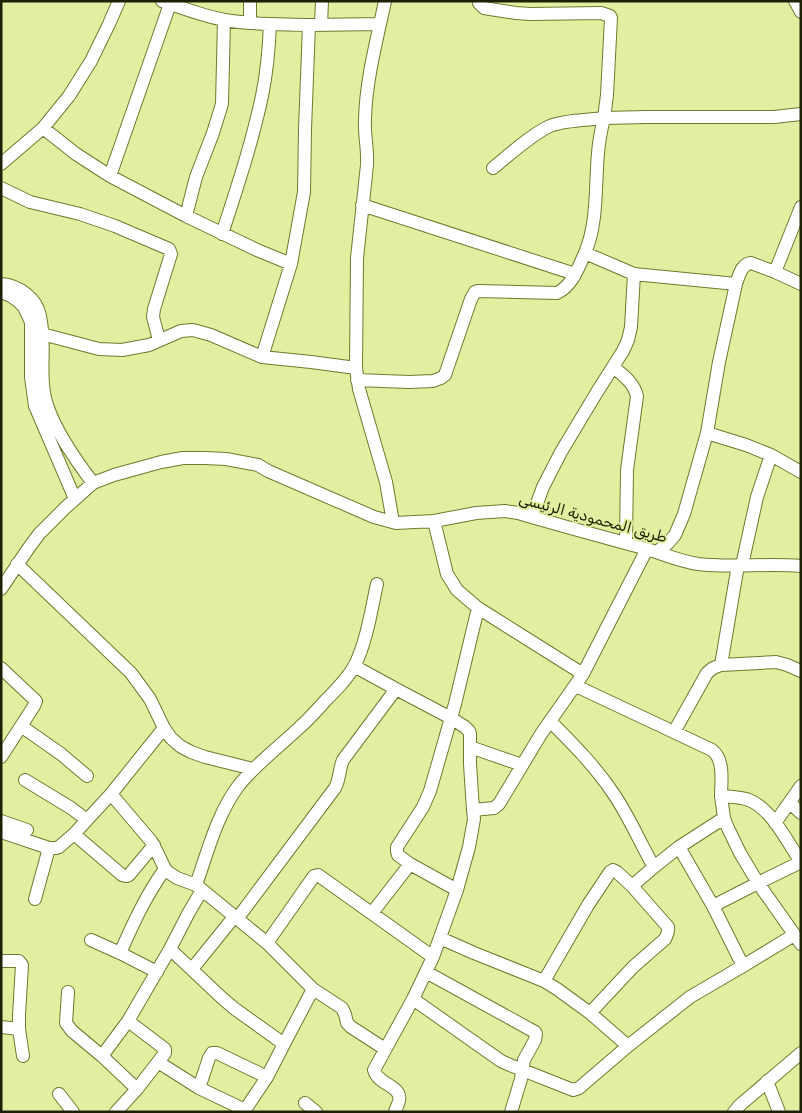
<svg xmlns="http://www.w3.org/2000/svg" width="802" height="1113" viewBox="0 0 802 1113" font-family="Rubik,'Noto Sans Arabic',sans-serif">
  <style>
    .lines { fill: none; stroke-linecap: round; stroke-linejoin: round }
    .minor-casing { stroke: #70792f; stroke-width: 14 }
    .minor { stroke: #fff; stroke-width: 12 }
    .labels { text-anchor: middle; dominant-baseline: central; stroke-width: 4; stroke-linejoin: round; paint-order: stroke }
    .street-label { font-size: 15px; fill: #1d2002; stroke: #e2efa1 }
  </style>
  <rect width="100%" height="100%" fill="#e2efa1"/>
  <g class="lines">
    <defs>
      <path id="minor" d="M250,1V23
        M480,1L479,3L484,8L516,13L530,14L601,13L610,16L611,18L607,95L604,118C589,120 563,120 550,126C532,134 509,155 493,168
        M795,1L801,12
        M309,25L380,24
        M321,25L322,1
        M43,128L76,154L110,176L186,216L257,250L291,264L304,192L305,129L309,25C281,24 252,25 225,20C203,16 183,8 162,1
        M1,164L43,128L69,96L91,61L109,24L119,1
        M110,176L170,4
        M1,188L30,202L80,214L115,226L169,249L171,254L154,309L153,317L159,340
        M362,205L575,274
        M186,216L196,177L213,133L222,104L224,20
        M222,234C237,188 252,143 262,96C267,72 269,48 270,24
        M585,253C598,222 595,186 598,153C599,141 601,130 604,118L646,117H774L801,114
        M775,272L801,207
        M1,284C19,285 37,299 40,316C47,346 37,378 48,408C57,433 77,462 93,483
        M736,284C739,276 741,264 751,263L775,272L801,284
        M1,292L11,296L18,301L24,307L31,322V377L35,406L75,499
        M32,333L42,334L99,349L122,350L149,345L181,331L193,330L211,335L262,357L311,362L356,368L359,389L386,482L393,522
        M262,357L291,264
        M613,367C623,375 634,383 637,396L627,470L626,543
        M356,368L357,258L367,165C368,149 364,134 365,119C366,79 377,40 385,1
        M357,380L409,382L433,381L441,378L445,375L471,299L475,292L478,291L557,293C573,285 578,268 585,253L634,274
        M707,433L746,445L771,455L801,472
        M532,517L543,487L561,452L597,392L623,351L628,340L631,327L634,274L736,284L719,362L707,433L684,514L675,535L668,543L657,552
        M434,521L447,574L457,590L478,608L583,674
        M17,564L131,673L150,699L164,728L171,738L180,746L191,752L205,757L253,769
        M742,565L757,497L771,455
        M1,589L28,549L39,534L65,508L93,483L114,475L161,462L183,458H205L226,459L258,465L268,471L374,517L396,523L434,521L476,513L505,511L518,513C559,525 599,536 640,547C659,552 678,561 698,564C732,568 767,563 801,566
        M721,665L738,565
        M1,668L36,701L34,706L1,757
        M576,686L712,750C725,760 721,782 721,796C731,797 740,797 749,800C771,808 788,843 801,862
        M396,689L451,718L465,727L469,731L470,734V764L473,810L494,808L499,804L541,734L583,674L647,549
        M550,721C572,743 595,766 613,793C629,816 640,843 654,867L679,847
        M21,726L61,754L87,776
        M674,732L707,673L713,668L721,665L776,662L787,665L801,671
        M470,747L522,765
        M25,780L71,808L87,820
        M111,794L151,841L157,852L165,869L168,872L177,878L196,885L267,943L313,989L342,1008L345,1014L347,1023L351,1027L385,1049
        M721,796L724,818L727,826L740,853L758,883L801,862
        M790,803L801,813
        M1,821L27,830
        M775,823L801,786
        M1,832L49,848H56L59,847L74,834L111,794L164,728
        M74,834L122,875L126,876L129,875L154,845
        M654,867L632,886L668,927C669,932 667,935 665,939L633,967L590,1013L628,1046L690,997L743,966
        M196,885C208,851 217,814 239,785C257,763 280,746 300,727C309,719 318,709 326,700C337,689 348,678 355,665C367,640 371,611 377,584
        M457,890L410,864L398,855L397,851V847L423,807L430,791L455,704L478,608
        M35,899L49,848
        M713,906L679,847L724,818
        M372,913L410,864
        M237,919L335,788C340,779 339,769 343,760L396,689L354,666
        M794,935L743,966L713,906L758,883L801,944
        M440,938L474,953L544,981L557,989L590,1013
        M91,940L120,953L157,972
        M267,943L314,876L318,875L433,957
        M120,953C133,924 146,895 165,869
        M1,961H19L22,965L19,1015V1029L23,1056
        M192,969L234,917
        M426,972L535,1032L536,1034L535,1040L524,1060L521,1079L511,1112
        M544,981L588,905L610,872L613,870L617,872L632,886
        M68,992L66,1023L72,1031L102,1056
        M413,999L501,1061L510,1065L573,1090L579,1088L628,1046
        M128,1021L165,1049V1053L137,1089
        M1,1027L19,1029
        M284,1044L313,989
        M158,1062L199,1088L245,1110L267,1077L284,1044L235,1009L222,998L170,949
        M767,1081L779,1112
        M199,1088L209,1058L212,1053H217L267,1077
        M59,1094L73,1112
        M305,1103L316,1112
        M116,1112L137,1089L102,1056L128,1021L170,949L188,914L202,890
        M395,1112C396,1107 401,1101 399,1096C397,1085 377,1083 374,1070L413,999L433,957L457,890L469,847L474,819L473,810
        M734,1112L740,1105L801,1053"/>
    </defs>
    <use href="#minor" class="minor-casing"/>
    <use href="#minor" class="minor"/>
  </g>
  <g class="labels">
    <g class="street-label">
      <text transform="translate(593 518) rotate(15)">طريق المحمودية الرئيسى</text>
    </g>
  </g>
  <rect width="802" height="1113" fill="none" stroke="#1d2002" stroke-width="5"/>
</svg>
